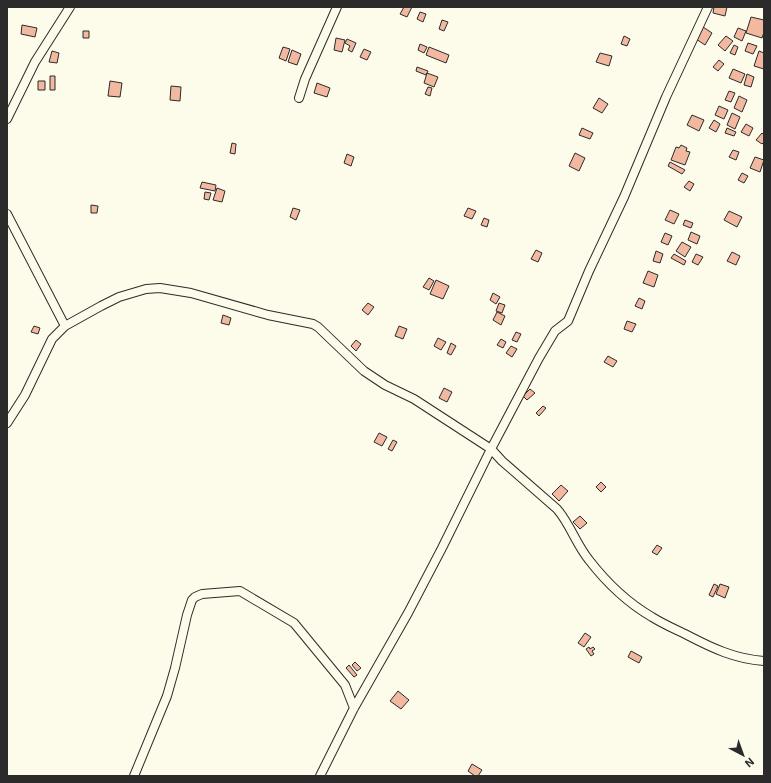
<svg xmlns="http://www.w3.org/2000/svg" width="771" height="783" viewBox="0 0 771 783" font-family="'Exo 2',sans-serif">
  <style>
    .building { fill: #f2b8a0; stroke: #2b2b2b }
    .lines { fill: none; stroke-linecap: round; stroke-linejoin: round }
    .street-casing { stroke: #2b2b2b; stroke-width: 10 }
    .street { stroke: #fdfbea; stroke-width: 8 }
  </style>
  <rect width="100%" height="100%" fill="#fdfbea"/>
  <path class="building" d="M404,7H412L407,17L400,14Z
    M714,7H727L725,16L713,13Z
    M420,12L426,14L423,22L417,19Z
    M751,17L764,20V32L762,38L746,33Z
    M442,20L448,22L444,31L439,29Z
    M22,25L37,28L35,37L21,34Z
    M703,27L712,33L705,45L696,39Z
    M738,28L746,31L742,41L734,37Z
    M83,31H89V38H83Z
    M624,36L630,39L627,46L621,44Z
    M726,36L733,41L725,51L718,45Z
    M336,38L345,40L342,52L334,50Z
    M347,39L356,43L352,52L348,50L350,46L345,43Z
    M748,43L757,46L753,54L745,51Z
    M420,44L427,47L424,53L418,50Z
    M734,45L738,47L735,55L730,53Z
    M283,47L290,49L286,61L279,58Z
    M429,47L449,55L446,63L426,55Z
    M364,49L371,52L367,60L360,57Z
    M292,50L301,54L297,65L288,62Z
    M52,51L59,53L57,63L49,62Z
    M759,51L764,53V69L754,66Z
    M600,53L612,56L609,66L596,62Z
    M719,60L724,64L718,71L713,67Z
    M417,67L428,71L426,75L416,71Z
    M733,69L745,74L741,83L729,78Z
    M427,73L438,77L434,87L424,83Z
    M747,74L754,77L751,87L744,85Z
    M50,76H55V90H50Z
    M38,81H45V90H38Z
    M110,81L122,83L120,97L108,96Z
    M317,83L330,88L327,97L314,93Z
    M171,86L181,87L180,101L170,100Z
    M428,87L432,88L430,96L425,94Z
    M729,91L735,93L731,102L725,100Z
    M739,96L747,100L742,112L734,108Z
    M599,98L608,104L602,113L593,108Z
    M719,106L728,110L724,119L715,115Z
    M732,113L740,117L735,129L727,125Z
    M692,115L704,120L699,131L687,125Z
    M714,120L720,124L716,132L709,128Z
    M746,124L753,128L749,136L741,132Z
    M582,128L593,133L590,139L579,135Z
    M727,128L736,132L734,136L725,133Z
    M762,133L764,135V142L762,144L756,140Z
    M232,143L236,144L235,154L230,153Z
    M681,145L687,148L686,151L690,152L685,165L671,160L676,147L679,148Z
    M733,150L739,152L736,160L729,157Z
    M575,153L585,158L579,171L569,166Z
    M347,154L354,157L351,166L344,163Z
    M755,157L764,160L760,172L750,168Z
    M670,162L685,170L682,174L668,166Z
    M742,173L748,176L744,183L738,180Z
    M689,181L694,184L690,191L684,187Z
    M202,182L216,185L215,191L200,188Z
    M217,188L225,191L222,202L213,200Z
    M205,192L211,193L209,200L204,199Z
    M91,205L98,206L97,213H91Z
    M293,208L300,210L296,220L290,217Z
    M468,208L476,211L472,219L464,216Z
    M670,210L679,214L674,224L665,220Z
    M729,211L742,217L737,227L724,220Z
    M484,218L489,220L487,227L481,225Z
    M685,220L693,223L691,228L683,225Z
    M691,232L700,236L697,244L688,240Z
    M665,233L672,236L668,245L661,242Z
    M682,242L691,247L685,257L676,251Z
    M536,250L542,253L538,262L531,259Z
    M656,251L663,254L660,263L653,261Z
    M732,252L740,256L736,265L727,261Z
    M674,254L686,261L684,265L671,258Z
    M696,254L703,257L698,265L692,262Z
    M648,271L658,275L654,287L643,283Z
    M429,278L434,281L429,290L423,287Z
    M436,280L449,286L443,299L430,294Z
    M493,293L500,297L496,304L490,300Z
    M639,298L645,301L642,309L635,306Z
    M368,303L374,307L368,315L362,310Z
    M499,303L505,305L502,313L496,311Z
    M497,312L505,316L501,325L493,320Z
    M223,315L231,318L229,325L221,323Z
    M627,321L636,324L632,332L624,329Z
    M34,326L40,328L38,334L31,332Z
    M399,326L407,329L403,339L395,336Z
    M516,332L521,334L517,342L512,340Z
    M438,338L446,342L441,350L434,346Z
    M501,339L506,342L503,348L497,345Z
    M356,340L361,344L356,351L351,346Z
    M451,343L456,346L451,355L447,353Z
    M511,346L517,349L512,357L506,353Z
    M608,356L617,361L613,367L604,362Z
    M444,388L452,392L447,402L439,398Z
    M530,389L535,393L527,400L523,396Z
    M543,406L546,408L539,416L536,413Z
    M379,433L387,437L382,446L374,442Z
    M393,440L397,442L392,451L388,449Z
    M601,482L606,487L601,492L596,487Z
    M561,485L568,491L559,501L552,494Z
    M580,516L587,523L580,529L573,522Z
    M657,545L662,548L657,555L652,552Z
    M714,584L718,586L713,597L709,595Z
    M720,584L729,587L725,598L716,594Z
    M585,633L591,637L584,647L578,643Z
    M589,647L590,649L593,647L595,649L592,651L594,654L591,656L586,649Z
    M631,651L642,657L639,663L628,657Z
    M355,662L361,668L357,671L352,665Z
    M349,665L357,675L354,677L346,668Z
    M398,691L409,700L401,709L390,701Z
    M472,764L482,770L478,776H475L468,771Z"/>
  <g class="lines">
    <defs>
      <path id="street" d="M299,98L305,79L337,7
        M7,119L35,62L70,7
        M7,214L65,326
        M7,423L25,395L52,339L65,326L101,306L119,297L146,289L160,288L191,293L268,315L313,324L318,327L364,371L385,385L414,399L491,449L502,461L557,509C570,524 576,544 589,560C606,582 628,603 652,617C663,624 675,629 687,635C712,648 735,659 764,661
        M134,776L167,696L175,668L187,615L192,600L195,597L202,594L240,591L294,623L345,685L354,708
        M320,776L354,708L408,613L442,548L491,449L539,358L555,331L568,321L589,271L624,197L666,97L708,7"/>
    </defs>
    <use href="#street" class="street-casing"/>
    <use href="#street" class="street"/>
  </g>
  <rect width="771" height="783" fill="none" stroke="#2b2b2b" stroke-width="16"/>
  <g transform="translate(743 755) rotate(139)" stroke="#fdfbea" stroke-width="3" paint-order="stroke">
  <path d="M0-3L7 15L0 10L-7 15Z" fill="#2b2b2b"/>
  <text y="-6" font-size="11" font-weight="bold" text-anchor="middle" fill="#2b2b2b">N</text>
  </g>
</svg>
